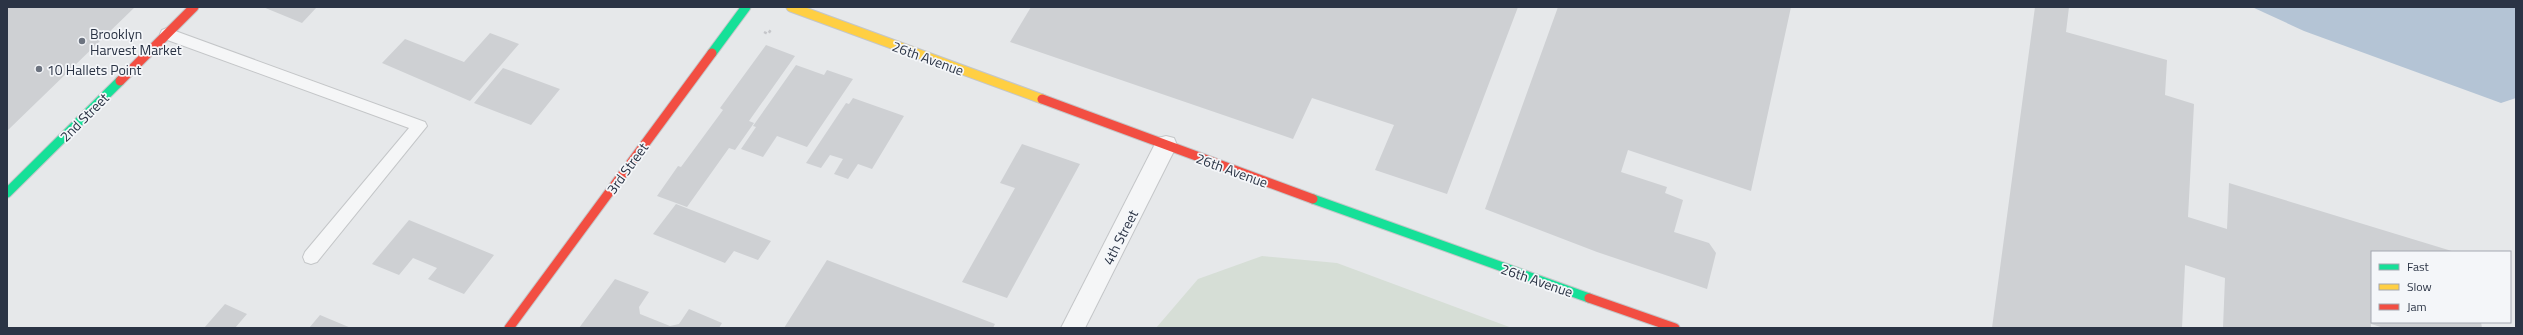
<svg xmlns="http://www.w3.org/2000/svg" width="2523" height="335" viewBox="0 0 2523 335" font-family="'Titillium Web',sans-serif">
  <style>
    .green { fill: #d6ded6 }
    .water { fill: #b4c4d5 }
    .building { fill: #ced0d3 }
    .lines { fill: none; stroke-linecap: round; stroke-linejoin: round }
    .lane-casing { stroke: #c4c6c8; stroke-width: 2 }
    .street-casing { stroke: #c4c6c8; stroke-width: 2 }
    .fast-casing { stroke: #c4c6c8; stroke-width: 11 }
    .slow-casing { stroke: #c4c6c8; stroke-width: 11 }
    .jam-casing { stroke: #c4c6c8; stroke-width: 11 }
    .path { stroke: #c5c6ca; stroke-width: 2.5; stroke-dasharray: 3 3; stroke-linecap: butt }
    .lane { fill: #f5f6f7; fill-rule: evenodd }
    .street { fill: #f5f6f7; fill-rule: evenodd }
    .fast { stroke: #16e098; stroke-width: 9 }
    .slow { stroke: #ffcf43; stroke-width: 9 }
    .jam { stroke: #f24e42; stroke-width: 9 }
    .poi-dot { fill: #6c737f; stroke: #f4f6f9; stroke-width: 1.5 }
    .labels { text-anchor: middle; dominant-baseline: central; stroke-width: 3.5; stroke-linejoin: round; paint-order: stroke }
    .poi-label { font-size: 14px; fill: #2b3445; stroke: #f4f6f9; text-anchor: start }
    .street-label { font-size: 14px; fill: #2b3445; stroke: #f4f6f9 }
  </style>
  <rect width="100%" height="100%" fill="#e6e8ea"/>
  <path class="green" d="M1262,256L1337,263L1512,328H1156L1198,279Z"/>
  <path class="water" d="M2252,7H2516V98L2501,103L2304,31Z"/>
  <path class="building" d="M7,7H135L7,131Z
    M263,7H317L302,23Z
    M1031,7H1518L1447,194L1375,170L1394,125L1312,98L1293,139L1010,42Z
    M1558,7H1791L1751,191L1628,150L1621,172L1667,187L1665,193L1683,200L1674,232L1709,243L1716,253L1707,289L1597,252L1485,209Z
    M2035,7H2069L2066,32L2167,60L2165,95L2194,104L2188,217L2227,229L2229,183L2455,252H2372V322H2481L2482,328H2384L2371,324V328H2223L2225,278L2185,265L2182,328H1992Z
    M490,33L519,44L470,101L382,63L405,39L464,62Z
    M766,45L795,56L749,121L754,123L735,150L729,148L687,207L657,196L678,166L681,167L723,110L720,108Z
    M796,65L824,75L827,70L853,79L807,147L777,136L763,157L741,149L756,127L753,126Z
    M503,68L560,89L531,125L474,103Z
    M853,98L904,116L872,169L858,164L848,179L834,174L843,159L830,155L821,168L806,163L846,103L849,104Z
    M1022,144L1080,164L1007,298L962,282L1015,188L1000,183Z
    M676,204L771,241L758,260L734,251L725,263L653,234Z
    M409,220L494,255L464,294L428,279L437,268L413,258L399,275L372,264Z
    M827,260L995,324L993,328H784Z
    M615,279L649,292L639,307L640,314L670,326L679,324L689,309L722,323L719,328H579Z
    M225,304L247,314L235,328H204Z
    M320,315L351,328H309Z"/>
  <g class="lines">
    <defs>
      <path id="lane" d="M167,28L425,122L427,126L317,262L311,264L305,262L303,257L305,252L409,128L162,38L160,34L162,30Z"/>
      <path id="street" d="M1166,136L1174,138L1177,145L1085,328H1061L1158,138Z"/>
      <path id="fast" d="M712,53L746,7
        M7,193L120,81
        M1313,199L1589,298"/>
      <path id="slow" d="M791,7L1042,99"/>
      <path id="jam" d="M120,81L194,7
        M1042,99L1313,199
        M1589,298L1675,328
        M509,328L712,53"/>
    </defs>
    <use href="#lane" class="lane-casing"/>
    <use href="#street" class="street-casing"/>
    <use href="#fast" class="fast-casing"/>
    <use href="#slow" class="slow-casing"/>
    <use href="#jam" class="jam-casing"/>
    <path class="path" d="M764,32L768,34L772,28"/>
    <use href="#lane" class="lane"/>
    <use href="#street" class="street"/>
    <use href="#fast" class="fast"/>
    <use href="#slow" class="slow"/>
    <use href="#jam" class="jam"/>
  </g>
  <g class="poi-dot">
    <circle cx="82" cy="41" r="4"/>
    <circle cx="39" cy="69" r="4"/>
  </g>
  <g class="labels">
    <g class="poi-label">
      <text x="90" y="33">Brooklyn<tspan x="90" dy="16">Harvest Market</tspan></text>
      <text x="47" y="69">10 Hallets Point</text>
    </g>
    <g class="street-label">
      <text transform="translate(928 58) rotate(20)">26th Avenue</text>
      <text transform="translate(84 117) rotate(-45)">2nd Street</text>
      <text transform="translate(627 168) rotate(-54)">3rd Street</text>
      <text transform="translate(1232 170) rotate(20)">26th Avenue</text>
      <text transform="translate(1120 237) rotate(-63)">4th Street</text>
      <text transform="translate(1537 280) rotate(19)">26th Avenue</text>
    </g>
  </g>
  <rect width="2523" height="335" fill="none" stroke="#2b3445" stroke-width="16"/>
  <rect x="2371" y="251" width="140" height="72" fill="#f4f6f9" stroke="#a4a8b1"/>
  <rect x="2379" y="264" width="20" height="6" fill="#16e098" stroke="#a4a8b1"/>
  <text x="2407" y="271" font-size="12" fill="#2b3445">Fast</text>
  <rect x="2379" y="284" width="20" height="6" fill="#ffcf43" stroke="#a4a8b1"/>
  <text x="2407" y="291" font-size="12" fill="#2b3445">Slow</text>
  <rect x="2379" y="304" width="20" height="6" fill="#f24e42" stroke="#a4a8b1"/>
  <text x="2407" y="311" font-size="12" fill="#2b3445">Jam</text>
</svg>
